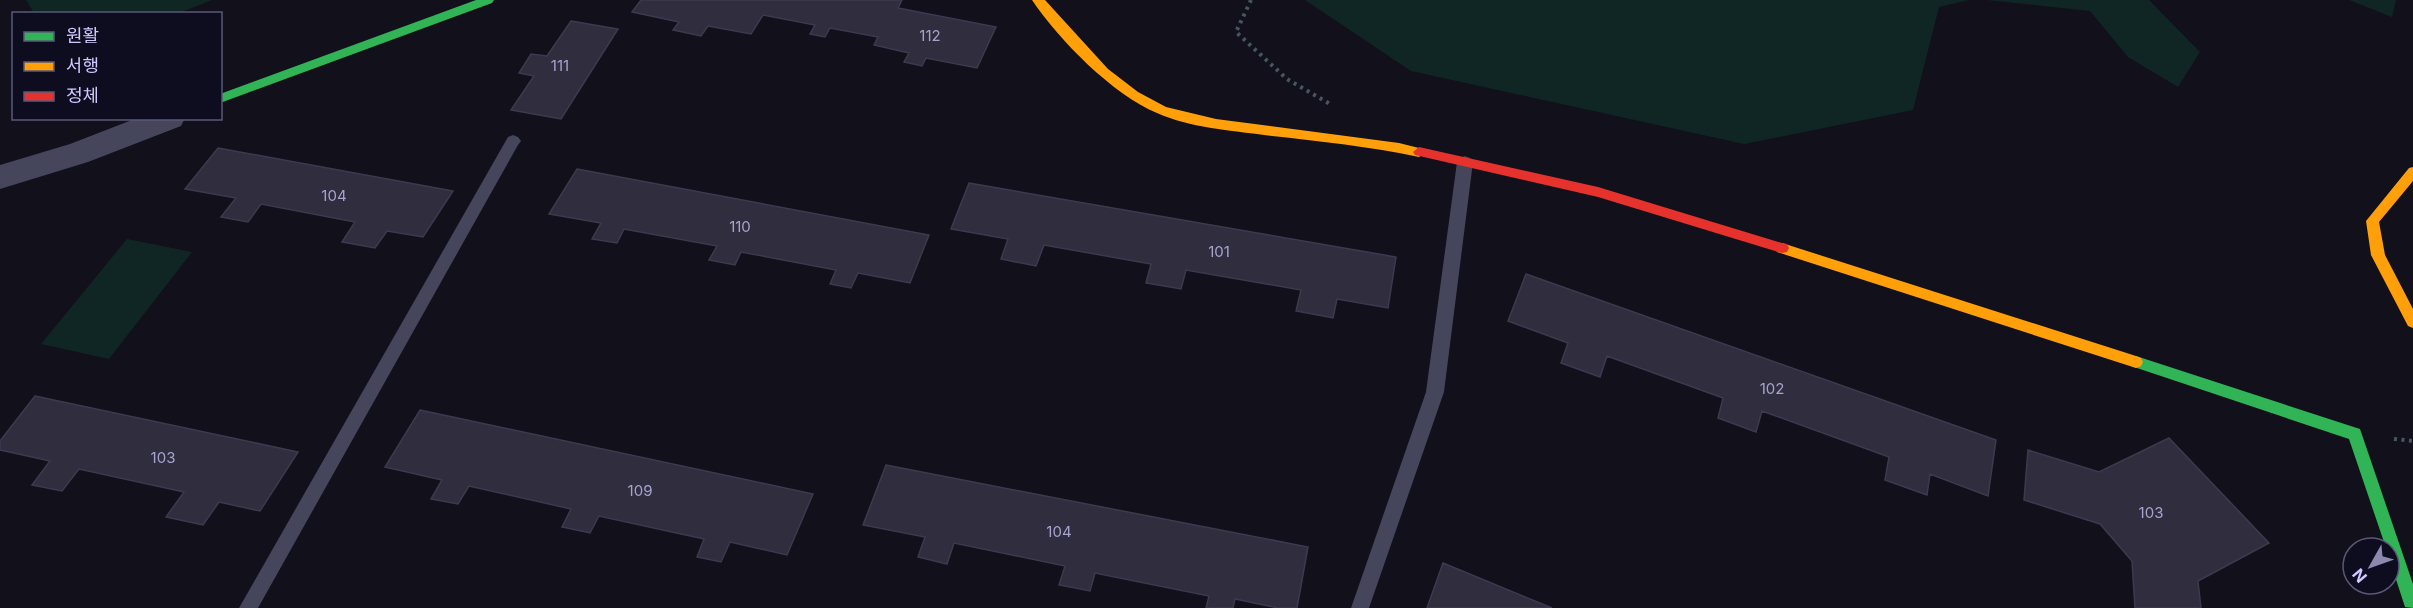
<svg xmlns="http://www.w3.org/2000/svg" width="2413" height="608" viewBox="0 0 2413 608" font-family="Inter,'Noto Sans KR',sans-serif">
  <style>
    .green { fill: #0f2625 }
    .building { fill: #302d3e; stroke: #3d3a50; stroke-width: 1.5 }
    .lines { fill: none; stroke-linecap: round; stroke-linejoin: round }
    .path { stroke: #475662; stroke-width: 4; stroke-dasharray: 3 4.5; stroke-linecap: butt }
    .lane { fill: #45455c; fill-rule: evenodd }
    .street { fill: #45455c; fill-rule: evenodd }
    .fast { fill: #30b455; fill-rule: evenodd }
    .slow { fill: #ff9f0a; fill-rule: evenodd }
    .jam { fill: #e5322d; fill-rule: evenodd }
    .labels { text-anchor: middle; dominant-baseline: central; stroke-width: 6; stroke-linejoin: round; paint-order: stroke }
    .number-label { font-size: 15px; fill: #a6a3cf }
  </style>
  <rect width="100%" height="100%" fill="#12101b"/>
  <path class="green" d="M26,0H212L179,13H34Z
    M1305,0H1969L1939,7L1913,110L1744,144L1411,71Z
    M1987,0H2149L2200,52L2178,87L2128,57L2090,11Z
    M2349,0H2396L2392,17Z
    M127,239L192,252L109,359L41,344Z"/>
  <path class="building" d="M641,0H902L898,8L996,27L977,68L926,58L922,66L904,62L909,53L874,45L878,37L830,28L825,37L810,34L815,25L763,15L751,34L708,26L701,36L673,30L679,22L632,12Z
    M571,21L618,29L561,119L511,110L534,76L519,73L531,54L547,56Z
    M218,148L453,191L423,237L387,231L375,248L342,242L355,222L261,204L248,222L221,217L236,198L185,189Z
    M577,169L929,235L910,283L858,273L851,288L830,284L836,270L741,252L735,265L709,260L717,246L624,229L617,243L592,239L601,223L549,214Z
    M969,183L1396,257L1388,308L1337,299L1333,318L1296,311L1301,290L1186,270L1181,289L1146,283L1151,264L1044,245L1036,266L1001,259L1008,239L951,229Z
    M1526,274L1996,440L1988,496L1930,474L1927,495L1885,480L1889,457L1762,411L1756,432L1718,418L1723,398L1607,356L1600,377L1561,363L1568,343L1508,321Z
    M35,396L298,452L260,511L219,502L203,525L166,517L184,492L79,469L62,491L32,485L50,461L0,450V441Z
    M420,410L813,494L787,555L730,542L721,562L697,557L704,539L599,516L590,533L562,527L571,509L469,486L458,504L431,499L442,480L385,467Z
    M2169,438L2269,543L2198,581L2201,608H2135L2132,561L2100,524L2024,500L2028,450L2099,472Z
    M886,465L1308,547L1297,608H1278L1235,599L1233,608H1206L1209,596L1095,573L1090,591L1059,585L1065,566L954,543L947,564L918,557L925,537L863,525Z
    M1443,563L1552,608H1427Z"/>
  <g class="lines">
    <path class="path" d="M1251,0L1236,32L1287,79L1332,105
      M2394,439L2413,441"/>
    <path class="lane" d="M513,135L518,137L521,141L518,145L258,608H239L508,137Z
      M1465,156L1470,158L1473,162L1444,392L1369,608H1351L1426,392L1457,162L1460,158Z"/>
    <path class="street" d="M137,118H185L181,126L88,162L0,189V165L70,144Z"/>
    <path class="fast" d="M476,0H494L492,3L220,103V94Z
      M2136,356L2360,429L2413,584V608L2405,607L2389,558V548H2386L2349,439L2131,366L2129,362L2131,358Z"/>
    <path class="slow" d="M1032,0H1045L1108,69L1138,92L1166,107L1216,119L1399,143L1423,149L1425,152L1419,157C1368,146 1316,141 1264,135C1228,130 1191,128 1157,113C1113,95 1058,39 1032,0Z
      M2413,167V181L2379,222L2385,255L2413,309V328L2408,326L2371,255L2366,221L2409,168Z
      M1782,243L2136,356L2141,358L2143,362L2141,366L2136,368L1777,252L1775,248L1777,244Z"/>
    <path class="jam" d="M1419,147L1598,187L1782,243L1787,244L1789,248L1787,252L1782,253L1598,197L1415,155L1413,152Z"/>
  </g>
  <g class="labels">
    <g class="number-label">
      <text x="930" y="35">112</text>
      <text x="560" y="65">111</text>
      <text x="334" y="195">104</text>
      <text x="740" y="226">110</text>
      <text x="1219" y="251">101</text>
      <text x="1772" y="388">102</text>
      <text x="163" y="457">103</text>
      <text x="640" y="490">109</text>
      <text x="2151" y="512">103</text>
      <text x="1059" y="531">104</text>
    </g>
  </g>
  <rect x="12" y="12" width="210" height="108" fill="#0e0c1f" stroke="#5a5879" stroke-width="1.5"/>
  <rect x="24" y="32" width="30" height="9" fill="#30b455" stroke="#5a5879" stroke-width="1.5"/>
  <text x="66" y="42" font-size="18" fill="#cdcaff">원활</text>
  <rect x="24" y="62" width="30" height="9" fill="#ff9f0a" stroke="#5a5879" stroke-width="1.5"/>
  <text x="66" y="72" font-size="18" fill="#cdcaff">서행</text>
  <rect x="24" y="92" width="30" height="9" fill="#e5322d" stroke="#5a5879" stroke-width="1.5"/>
  <text x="66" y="102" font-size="18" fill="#cdcaff">정체</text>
  <g transform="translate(2371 566) rotate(230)"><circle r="28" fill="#0e0c1f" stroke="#5a5879" stroke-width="1.5"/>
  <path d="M0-4.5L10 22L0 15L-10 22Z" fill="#8c89af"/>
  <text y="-9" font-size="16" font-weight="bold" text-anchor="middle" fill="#cdcaff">N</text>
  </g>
</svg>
